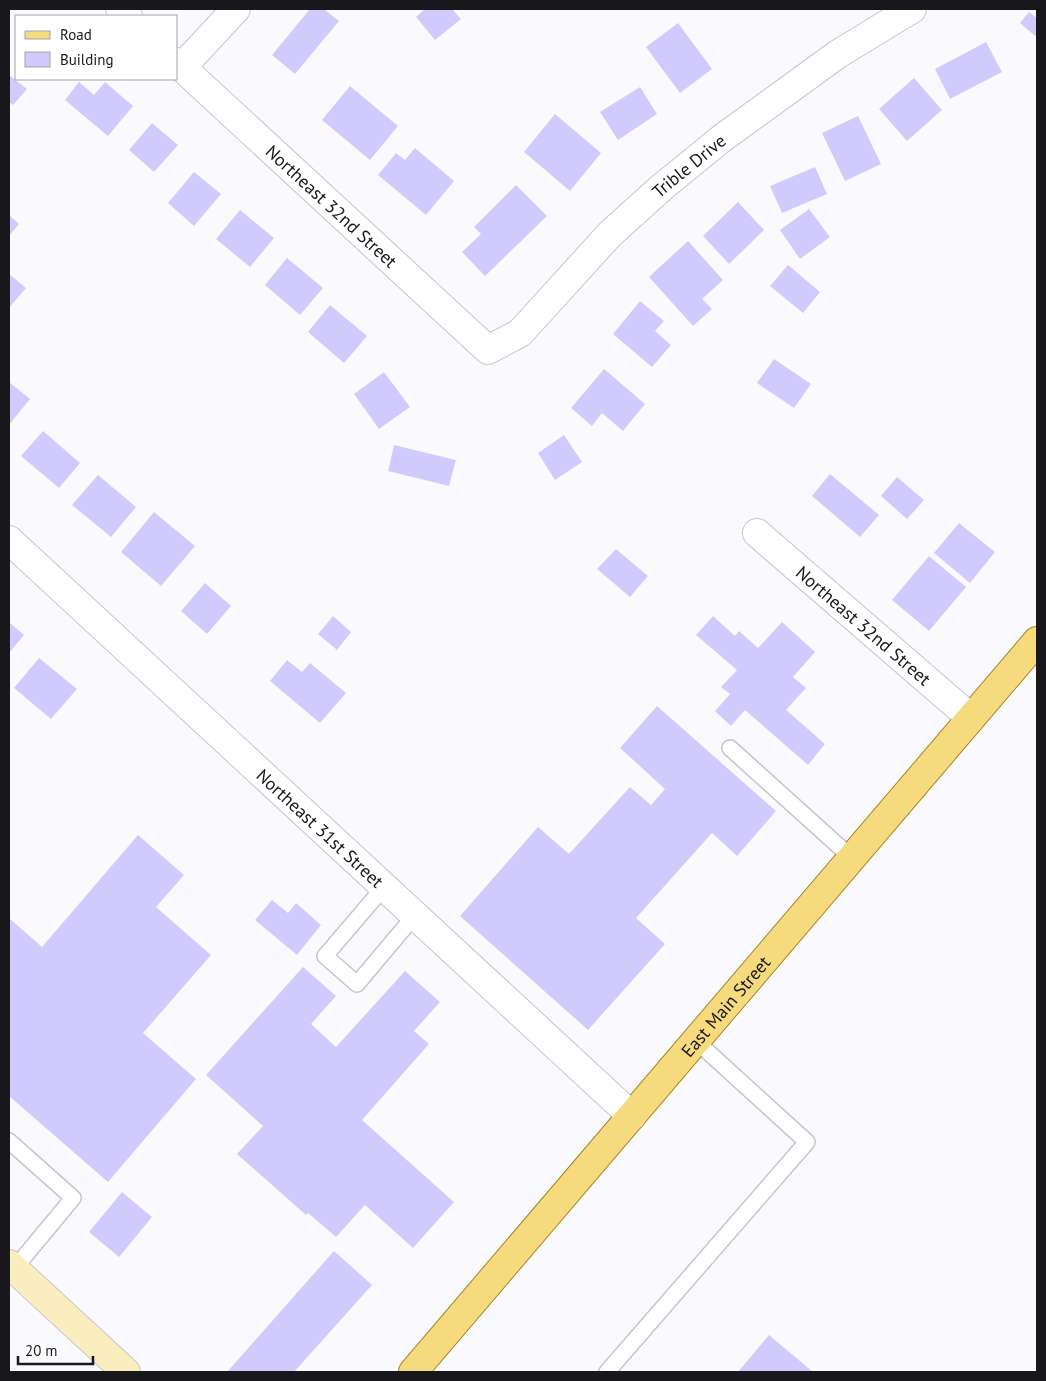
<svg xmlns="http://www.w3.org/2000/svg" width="1046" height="1381" viewBox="0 0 1046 1381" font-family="'PT Sans',sans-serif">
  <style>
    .building { fill: #d1cafc }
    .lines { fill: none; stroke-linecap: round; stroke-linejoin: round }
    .service-casing { stroke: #c6c5cf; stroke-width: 18 }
    .minor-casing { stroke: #c6c5cf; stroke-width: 30 }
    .secondary-casing { stroke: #c6c5cf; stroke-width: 30 }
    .primary-casing { stroke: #a48624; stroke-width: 30 }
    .service { stroke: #fff; stroke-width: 15 }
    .minor { stroke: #fff; stroke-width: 28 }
    .secondary { stroke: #faedbe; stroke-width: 28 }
    .primary { stroke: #f6da7e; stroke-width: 28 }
    .labels { text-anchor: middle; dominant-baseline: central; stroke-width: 4.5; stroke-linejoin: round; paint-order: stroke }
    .street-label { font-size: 18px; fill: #18181c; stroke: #fff }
  </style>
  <rect width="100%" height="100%" fill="#fafafe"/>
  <path class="building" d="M310,9H324L339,21L295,74L272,55Z
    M425,9H452L461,19L435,40L416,17Z
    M1029,12L1037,18V34L1035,36L1020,23Z
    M678,23L712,69L680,93L646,47Z
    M986,42L1002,72L950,99L935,69Z
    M9,75L27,89L13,105L9,102Z
    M914,78L942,110L907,141L879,109Z
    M79,82L94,95L105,82L133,106L108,136L65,100Z
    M350,86L398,126L370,160L322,120Z
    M640,87L657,114L618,140L600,112Z
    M555,114L601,153L570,191L524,152Z
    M858,116L881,164L845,181L822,133Z
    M152,123L178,145L154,172L129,150Z
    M415,148L454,181L426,215L378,175L396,153L405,160Z
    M815,167L827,194L782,213L770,186Z
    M194,172L221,194L194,226L168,203Z
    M516,185L547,216L485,276L462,252L481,234L474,227Z
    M738,202L764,230L729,264L703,236Z
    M809,209L830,237L800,259L780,230Z
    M240,210L274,238L250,267L216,239Z
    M9,215L19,224L9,236Z
    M688,241L723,280L702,299L712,309L693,326L649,277Z
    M287,258L323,288L300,315L265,285Z
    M788,265L820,292L803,313L770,286Z
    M9,274L26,288L9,308Z
    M640,301L664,321L655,331L671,345L652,367L613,334Z
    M330,305L367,336L344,363L308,332Z
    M774,359L811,384L794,408L757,383Z
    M604,369L645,404L623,431L602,413L592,426L571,408Z
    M384,372L410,407L379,429L354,394Z
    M9,382L30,399L9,425Z
    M43,431L80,463L59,488L21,456Z
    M564,435L582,462L555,480L538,453Z
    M394,445L456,460L449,486L388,471Z
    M830,474L879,515L860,537L812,496Z
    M98,475L136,507L111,537L72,505Z
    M897,477L924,500L907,519L881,496Z
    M154,512L195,546L161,586L121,552Z
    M959,523L995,552L970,583L934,553Z
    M616,549L648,576L630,597L597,569Z
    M929,556L966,587L929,631L892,600Z
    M205,583L231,606L207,634L181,611Z
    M333,616L351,632L337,650L318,634Z
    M713,616L735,636L739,631L758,648L782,622L815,652L793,677L806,688L786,710L825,744L808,765L745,710L731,726L715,711L730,694L721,687L737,670L696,635Z
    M9,622L24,635L9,653Z
    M39,658L77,689L51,719L14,688Z
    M287,660L302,672L310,663L346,693L320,723L270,681Z
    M657,706L776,811L737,856L712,833L636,918L665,944L588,1030L460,916L538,827L569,854L630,787L651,805L665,789L620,748Z
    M138,835L184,875L156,907L211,955L143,1033L196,1079L108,1182L9,1096V918L42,947Z
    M272,900L288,913L296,903L321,925L297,955L255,920Z
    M303,967L336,996L311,1024L336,1047L405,971L440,1002L414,1031L429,1044L362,1120L454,1202L413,1248L365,1205L336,1237L308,1213L306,1215L237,1154L263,1126L206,1075Z
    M122,1192L152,1217L119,1257L89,1232Z
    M334,1251L372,1285L294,1372H227Z
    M769,1335L813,1372H738Z"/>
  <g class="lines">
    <defs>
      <path id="service" d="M730,748L852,858
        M384,887L325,956L357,984L415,915
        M9,1141L73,1198L14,1269
        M607,1372L807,1142L696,1041"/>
      <g id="minor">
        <path d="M120,9L128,16"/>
        <path id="s1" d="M176,62L488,350L520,333L610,234L661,188L721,139L838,54L912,9"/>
        <path d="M182,67L236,9"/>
        <path id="s2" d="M757,533L971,718"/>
        <path id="s3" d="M9,540L632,1116"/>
      </g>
      <path id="secondary" d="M9,1264L126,1372"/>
      <g id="primary">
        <path id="s4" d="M413,1372L1037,641"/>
      </g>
    </defs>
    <use href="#service" class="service-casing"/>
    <use href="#minor" class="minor-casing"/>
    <use href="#secondary" class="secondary-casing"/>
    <use href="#primary" class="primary-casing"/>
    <use href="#service" class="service"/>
    <use href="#minor" class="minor"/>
    <use href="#secondary" class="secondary"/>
    <use href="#primary" class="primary"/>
  </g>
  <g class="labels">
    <g class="street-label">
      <text stroke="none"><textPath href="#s1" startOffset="699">Trible Drive</textPath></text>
      <text stroke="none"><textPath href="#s1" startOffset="212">Northeast 32nd Street</textPath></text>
      <text stroke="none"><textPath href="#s2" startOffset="141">Northeast 32nd Street</textPath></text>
      <text stroke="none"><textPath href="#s3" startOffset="424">Northeast 31st Street</textPath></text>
      <text stroke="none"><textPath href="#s4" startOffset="481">East Main Street</textPath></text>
    </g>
  </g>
  <rect width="1046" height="1381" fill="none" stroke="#18181c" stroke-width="20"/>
  <rect x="15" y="15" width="162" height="65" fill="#ffffff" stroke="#a3a3a4"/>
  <rect x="25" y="31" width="25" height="8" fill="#f6da7e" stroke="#a3a3a4"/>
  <text x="60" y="40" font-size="15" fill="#18181c">Road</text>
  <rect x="25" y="52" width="25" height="15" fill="#d1cafc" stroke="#a3a3a4"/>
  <text x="60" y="65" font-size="15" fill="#18181c">Building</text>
  <path d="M18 1356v8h75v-8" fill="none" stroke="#18181c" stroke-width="2.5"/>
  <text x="25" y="1356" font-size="15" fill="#18181c" stroke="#ffffff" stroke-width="4" paint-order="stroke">20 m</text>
</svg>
